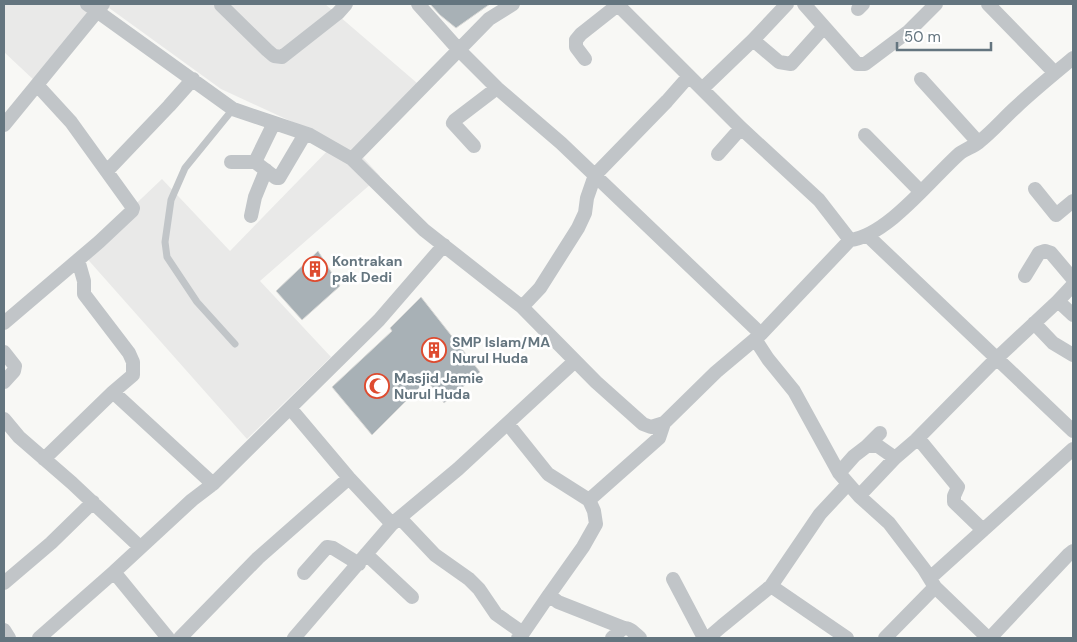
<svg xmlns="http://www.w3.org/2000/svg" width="1077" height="642" viewBox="0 0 1077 642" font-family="'DM Sans',sans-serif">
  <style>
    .built { fill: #e9e9e8 }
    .building { fill: #a8b1b6; stroke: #d9d9d7 }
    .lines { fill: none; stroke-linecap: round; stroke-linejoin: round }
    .lane { stroke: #c1c5c8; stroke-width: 7 }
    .street { stroke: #c1c5c8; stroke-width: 14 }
    .labels { text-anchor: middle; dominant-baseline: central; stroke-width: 5; stroke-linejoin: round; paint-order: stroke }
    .poi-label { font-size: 14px; font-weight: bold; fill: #64757f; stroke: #fff; text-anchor: start }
  </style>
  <rect width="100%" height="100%" fill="#f8f8f5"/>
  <path class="built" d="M4,4H325L417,83L358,152L380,176L260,281L331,357L247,439L83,254L162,179L230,251L336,142L221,89L105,5L36,82L4,52Z"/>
  <path class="building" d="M430,4H490L456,28L440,15Z
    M318,251L340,286L302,320L276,291Z
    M421,297L480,372L444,403L427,380L372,435L332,387L392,331L390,328Z"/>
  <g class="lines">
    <path class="lane" d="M233,109L185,168L171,200L165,242L167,257L197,302L235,344"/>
    <path class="street" d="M87,4L233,109L310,135L352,159L424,230L522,307L596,382L643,424L651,427L664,423L716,372L761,334L850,240L819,200L741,128L617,4
      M418,4L459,50L497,88L561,143L761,334
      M804,4L857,64H865L909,31L936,4
      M988,4L1055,73
      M221,5L267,50L274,56L282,57L338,13L346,4
      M858,9L863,4
      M753,40L779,62L791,64L824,27
      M585,59L576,47V40L581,34L619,4
      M921,79L978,142
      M702,89L753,40L787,4
      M4,125L103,4
      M865,135L921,192
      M474,146L453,123L455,120L497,88
      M718,154L741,128
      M352,159L489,19L513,4
      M231,162H255L274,123
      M255,162L276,178H279L305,134
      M107,171L169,106L193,79
      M1035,189L1056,215L1073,201
      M251,216L255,197L266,170
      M868,236L1073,431
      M850,240C887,236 931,179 959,154C965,149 973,147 979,142C992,132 1003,119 1015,108C1034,90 1054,74 1073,58
      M78,260L84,281V294L129,353L133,362V375L113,392L213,484
      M1025,276L1039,253L1045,251L1051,253L1073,279
      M1058,301L1073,315
      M522,307L540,288L578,228L585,213L587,198L595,175L667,101L689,76
      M4,323L99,242L132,211L133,208L71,122L38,86
      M1034,323L1053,343L1073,355
      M755,339L768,359L794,391L839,473L859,496L889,523L924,569L935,587L988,638
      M4,352L15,366L14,371L4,382
      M290,408L349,478L392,524
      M4,419L19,437L72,483L140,547
      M508,424L548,474L589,500L594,511L596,524L583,547L549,595
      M918,438L958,487L954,496V502L983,530
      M867,446L880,433
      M44,459L113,392
      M839,473L854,456L867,446H878L895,458
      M859,496L895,458L916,440L997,358L1058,301L1073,285
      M589,500L659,438L664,423
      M400,518L435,555L469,579L479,589L496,614L523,633
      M366,554L412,597
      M114,572L168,638
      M304,573L327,547L333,548L359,564
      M930,578L1073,449
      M673,579L704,638
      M4,583L51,543L93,502
      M771,586L847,638
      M4,630L9,638
      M39,638L114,572L192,500L213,484L379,320L444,245
      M180,638L258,558L349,478
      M294,638L392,524L458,469L575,361
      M518,638L523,633L549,595L558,602L624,628
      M612,638C626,625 626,625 640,638
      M708,638L722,626L771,586L820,514L848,484
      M885,638L935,587
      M990,638L1068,555L1073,551"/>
  </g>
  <defs>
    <symbol id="building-ring" viewBox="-11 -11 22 22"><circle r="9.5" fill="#fff" stroke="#de4b2f" stroke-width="1.5"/><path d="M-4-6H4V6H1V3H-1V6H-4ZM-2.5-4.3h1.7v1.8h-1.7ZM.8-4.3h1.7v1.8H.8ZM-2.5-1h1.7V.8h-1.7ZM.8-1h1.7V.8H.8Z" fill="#de4b2f"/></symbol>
    <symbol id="mosque-ring" viewBox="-11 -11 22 22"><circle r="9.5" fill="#fff" stroke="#de4b2f" stroke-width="1.5"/><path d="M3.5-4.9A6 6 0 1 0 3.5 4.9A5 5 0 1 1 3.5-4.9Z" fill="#de4b2f"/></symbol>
  </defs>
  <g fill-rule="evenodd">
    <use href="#building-ring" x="301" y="255" width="28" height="28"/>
    <use href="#building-ring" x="420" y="336" width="28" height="28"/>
    <use href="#mosque-ring" x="363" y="372" width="28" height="28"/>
  </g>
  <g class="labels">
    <g class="poi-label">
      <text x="332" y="261">Kontrakan<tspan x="332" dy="16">pak Dedi</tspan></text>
      <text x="452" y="342">SMP Islam/MA<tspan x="452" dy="16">Nurul Huda</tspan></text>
      <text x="394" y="378">Masjid Jamie<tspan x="394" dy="16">Nurul Huda</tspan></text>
    </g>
  </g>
  <rect width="1077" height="642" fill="none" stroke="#64757f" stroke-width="10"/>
  <path d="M897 42v8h94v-8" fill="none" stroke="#64757f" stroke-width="2.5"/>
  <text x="904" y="42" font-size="15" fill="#64757f" stroke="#ffffff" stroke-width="4" paint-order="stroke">50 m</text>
</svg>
